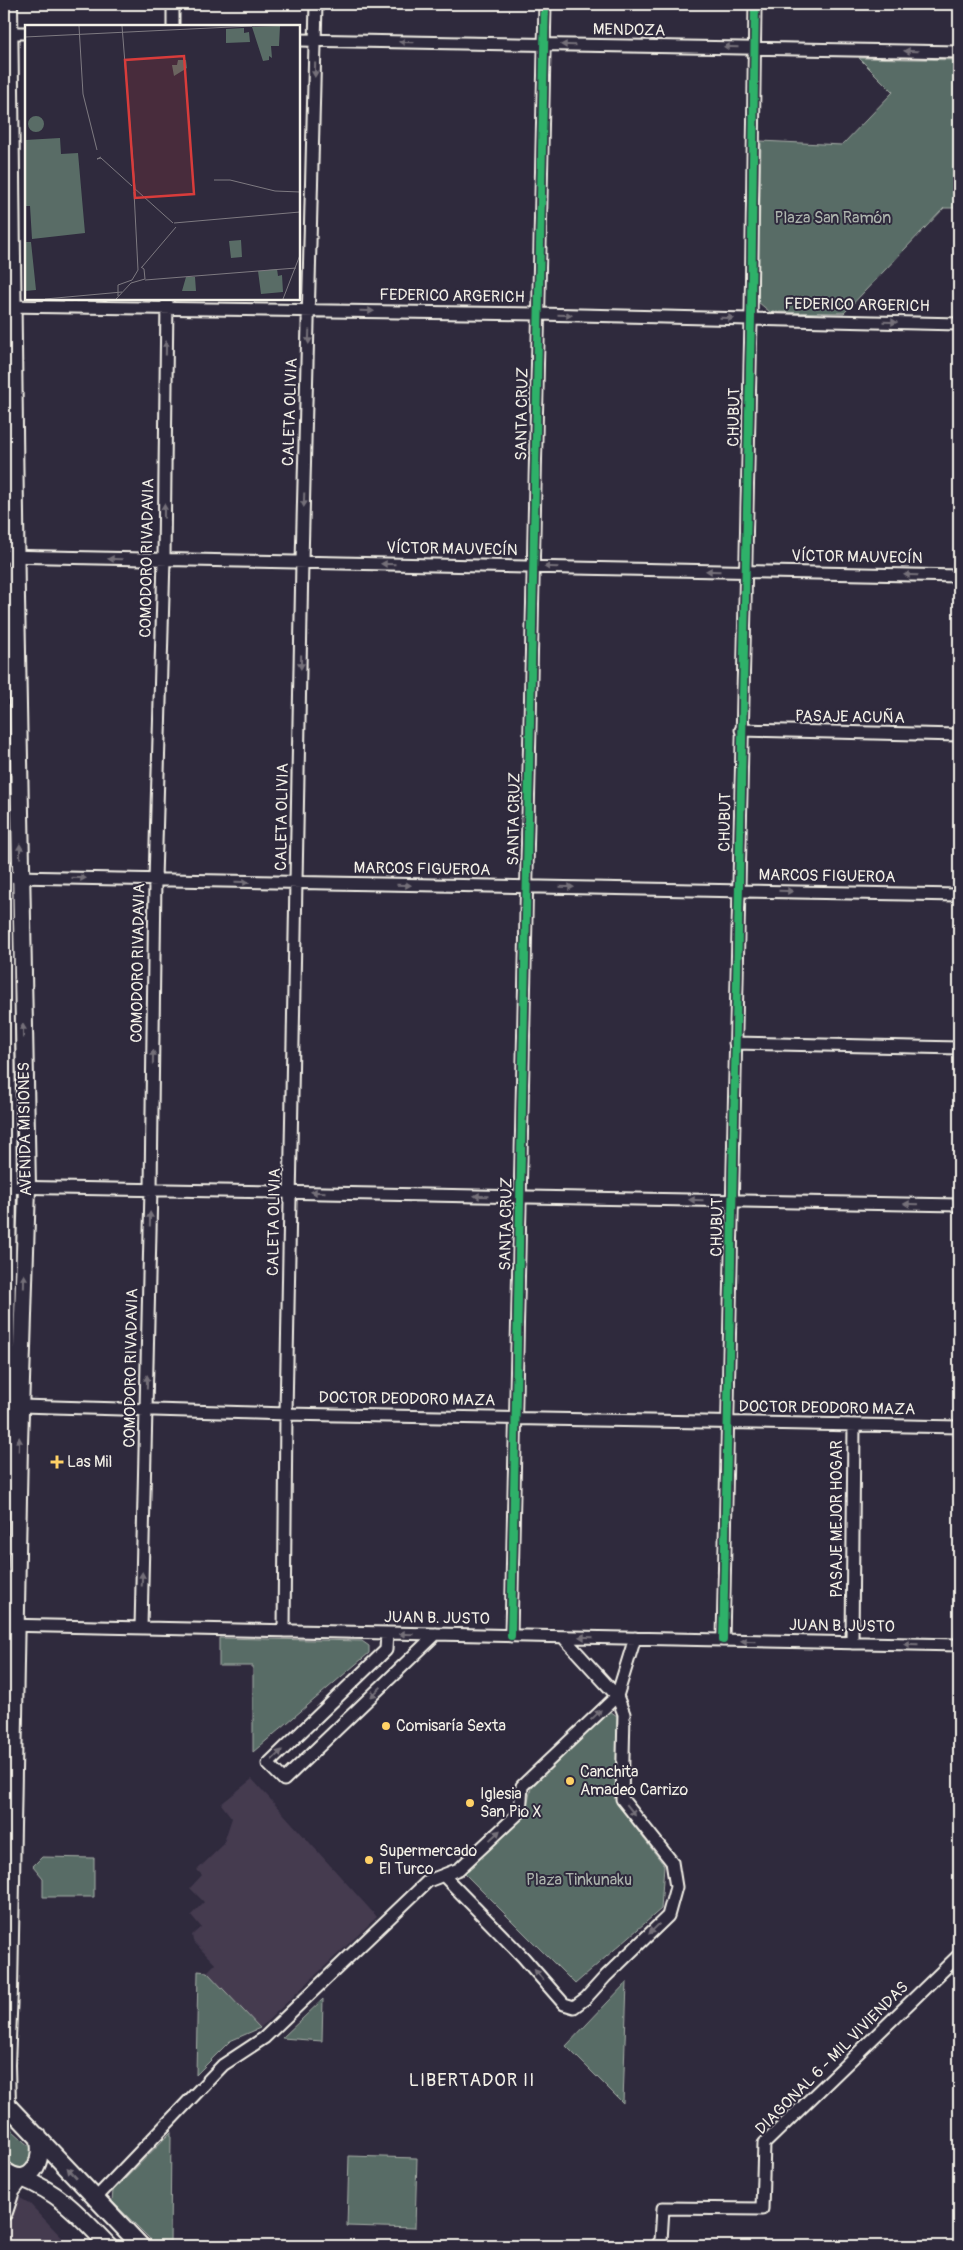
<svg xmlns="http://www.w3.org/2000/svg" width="963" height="2250" viewBox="0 0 963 2250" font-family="Pangolin,sans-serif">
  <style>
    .built { fill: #443a4f }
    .green { fill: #596c66; stroke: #a6aea7 }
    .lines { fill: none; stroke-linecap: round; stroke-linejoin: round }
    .street-casing { stroke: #f4f1e8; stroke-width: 15 }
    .secondary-casing { stroke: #f4f1e8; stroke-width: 20 }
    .street { stroke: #2f2a3d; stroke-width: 11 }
    .secondary { stroke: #2f2a3d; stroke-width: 16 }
    .cycleway-casing { stroke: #2f2a3d; stroke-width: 11 }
    .cycleway { stroke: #2db169; stroke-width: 8 }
    .oneway { fill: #747079 }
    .poi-dot { fill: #ffd166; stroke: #2f2a3d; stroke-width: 2 }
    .labels { text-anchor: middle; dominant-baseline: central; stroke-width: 4; stroke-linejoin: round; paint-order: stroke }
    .street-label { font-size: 16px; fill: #f4f1e8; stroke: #2f2a3d }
    .park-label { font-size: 16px; fill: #aeb5ae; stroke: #2f2a3d }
    .poi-label { font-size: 16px; fill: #f4f1e8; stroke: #2f2a3d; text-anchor: start }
    .neighbourhood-label { font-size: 18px; letter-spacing: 1px; fill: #f4f1e8; stroke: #2f2a3d }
    .inset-road { fill: none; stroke: #7e7a81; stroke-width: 1 }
    .view { fill: #d93c3b; fill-opacity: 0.15; stroke: #d93c3b; stroke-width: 2.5 }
    .inset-edge { fill: none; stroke: #f4f1e8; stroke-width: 2.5 }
  </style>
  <rect width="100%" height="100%" fill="#2f2a3d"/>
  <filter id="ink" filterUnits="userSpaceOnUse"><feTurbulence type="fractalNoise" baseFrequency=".02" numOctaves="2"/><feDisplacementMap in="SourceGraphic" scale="10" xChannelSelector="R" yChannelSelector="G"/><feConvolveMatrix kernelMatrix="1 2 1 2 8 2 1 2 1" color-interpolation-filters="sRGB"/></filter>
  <g filter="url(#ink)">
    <path class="built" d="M252,1779L377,1917L260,2028L207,1972L215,1964L193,1941L192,1935L201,1927L191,1915L204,1902L190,1888L202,1875L197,1870L223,1845L232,1818L221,1804Z
      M4,2189L29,2203L70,2246H4Z"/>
    <path class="green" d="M859,58L959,60V208H944L844,313L770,312L758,302L761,141L842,145L893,92Z
      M219,1638L362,1641L369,1646V1653L253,1752V1666H219Z
      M610,1711L617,1716V1804L664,1865L661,1909L575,1984L464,1873L525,1816L531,1788Z
      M42,1857L94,1858V1897H43V1878L33,1866Z
      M198,1971L207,1972L260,2028L230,2041L196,2075Z
      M627,1982L623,2103L566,2046Z
      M323,1999L322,2041L282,2038Z
      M4,2113L12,2124L13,2131L32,2148C33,2171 21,2172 4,2163Z
      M171,2132L170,2246H157L112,2201L113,2191Z
      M349,2156L417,2158L415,2228L347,2226Z"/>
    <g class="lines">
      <defs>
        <path id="street" d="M173,26V4
          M4,33H26
          M299,40L959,52
          M4,306L538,314L959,324
          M4,556L959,576
          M741,730L959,735
          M15,877L959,895
          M735,1043L959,1048
          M4,1187L959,1205
          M13,1408L21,1406L286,1414L959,1427
          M4,1625L959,1645
          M141,1628L151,1188L155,880L164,559L167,299
          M284,1631L286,1414L302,562L316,4
          M387,1633L386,1650L268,1764L284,1780L436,1634
          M511,1636L545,4
          M723,1640L751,319L755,4
          M852,1643L854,1425
          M443,1875L523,1957L564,2004L574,2007L586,1998L606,1976L668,1916L676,1887L672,1862L622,1799L624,1714L617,1696L563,1637
          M95,2199L223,2065L264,2038L428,1881L459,1869L520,1812L522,1786L617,1696L635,1638
          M656,2246L661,2241L663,2208L762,2209L764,2144L959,1955"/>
        <path id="secondary" d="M4,868L8,1187L4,1502
          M4,2097L10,2108L141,2246
          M7,2105L6,2065L9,1990L19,1444L27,1187L16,598L9,4
          M4,2170C31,2191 45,2160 38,2136
          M22,2178C62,2194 80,2216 109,2246
          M4,2212L11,2191L21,2178"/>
      </defs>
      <use href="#street" class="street-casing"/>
      <use href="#secondary" class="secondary-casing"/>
      <use href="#street" class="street"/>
      <use href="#secondary" class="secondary"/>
      <defs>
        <path id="cycleway" d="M511,1636L545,4
          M723,1640L751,319L755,4"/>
      </defs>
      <use href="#cycleway" class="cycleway-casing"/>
      <use href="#cycleway" class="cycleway"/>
    </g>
    <defs><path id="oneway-solid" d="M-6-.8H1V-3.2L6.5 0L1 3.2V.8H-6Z" transform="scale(1.25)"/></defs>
    <g class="oneway">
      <use href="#oneway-solid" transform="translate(406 42) rotate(-179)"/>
      <use href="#oneway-solid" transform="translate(568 45) rotate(-179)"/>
      <use href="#oneway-solid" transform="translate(731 47) rotate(-179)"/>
      <use href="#oneway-solid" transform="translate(911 51) rotate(-179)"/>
      <use href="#oneway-solid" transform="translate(315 70) rotate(91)"/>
      <use href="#oneway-solid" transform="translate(367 311) rotate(1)"/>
      <use href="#oneway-solid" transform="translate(565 315) rotate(1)"/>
      <use href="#oneway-solid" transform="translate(727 318) rotate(1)"/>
      <use href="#oneway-solid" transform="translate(890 322) rotate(1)"/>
      <use href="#oneway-solid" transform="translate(309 337) rotate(92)"/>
      <use href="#oneway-solid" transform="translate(166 348) rotate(-89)"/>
      <use href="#oneway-solid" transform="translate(304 500) rotate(92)"/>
      <use href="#oneway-solid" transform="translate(164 511) rotate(-89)"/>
      <use href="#oneway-solid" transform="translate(115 559) rotate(-179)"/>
      <use href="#oneway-solid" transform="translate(388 564) rotate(-179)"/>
      <use href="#oneway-solid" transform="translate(551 567) rotate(-179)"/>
      <use href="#oneway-solid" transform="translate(713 571) rotate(-179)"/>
      <use href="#oneway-solid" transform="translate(911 575) rotate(-179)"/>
      <use href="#oneway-solid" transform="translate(301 662) rotate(91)"/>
      <use href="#oneway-solid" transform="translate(20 851) rotate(-91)"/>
      <use href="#oneway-solid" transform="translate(79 878) rotate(1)"/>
      <use href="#oneway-solid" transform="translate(242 882) rotate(1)"/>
      <use href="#oneway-solid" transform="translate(404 885) rotate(1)"/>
      <use href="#oneway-solid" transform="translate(567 887) rotate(1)"/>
      <use href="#oneway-solid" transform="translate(786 891) rotate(1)"/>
      <use href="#oneway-solid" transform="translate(23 1031) rotate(-91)"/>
      <use href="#oneway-solid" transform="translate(153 1057) rotate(-89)"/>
      <use href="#oneway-solid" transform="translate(318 1192) rotate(-179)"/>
      <use href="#oneway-solid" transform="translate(481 1196) rotate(-179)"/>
      <use href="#oneway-solid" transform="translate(696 1200) rotate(-179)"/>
      <use href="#oneway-solid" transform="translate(911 1204) rotate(-179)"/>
      <use href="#oneway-solid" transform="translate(150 1219) rotate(-89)"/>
      <use href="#oneway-solid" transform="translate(24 1281) rotate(-89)"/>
      <use href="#oneway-solid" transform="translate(147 1382) rotate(-89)"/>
      <use href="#oneway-solid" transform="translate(19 1444) rotate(-88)"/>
      <use href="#oneway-solid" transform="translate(142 1579) rotate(-88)"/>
      <use href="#oneway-solid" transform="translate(406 1634) rotate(-179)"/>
      <use href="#oneway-solid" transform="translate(586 1637) rotate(-179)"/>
      <use href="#oneway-solid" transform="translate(748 1641) rotate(-179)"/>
      <use href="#oneway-solid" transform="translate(911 1644) rotate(-179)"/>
      <use href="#oneway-solid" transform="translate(376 1692) rotate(136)"/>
      <use href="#oneway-solid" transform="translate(596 1715) rotate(-44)"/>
      <use href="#oneway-solid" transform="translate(277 1755) rotate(-44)"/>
      <use href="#oneway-solid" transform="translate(631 1810) rotate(52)"/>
      <use href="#oneway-solid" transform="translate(495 1835) rotate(-43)"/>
      <use href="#oneway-solid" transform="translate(654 1929) rotate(136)"/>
      <use href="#oneway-solid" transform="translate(539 1975) rotate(-131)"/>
      <use href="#oneway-solid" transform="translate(72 2173) rotate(-133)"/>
    </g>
  </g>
  <g class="poi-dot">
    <path d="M54.5 1454.5h5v5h5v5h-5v5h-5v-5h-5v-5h5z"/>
    <circle cx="386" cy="1726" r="5"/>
    <circle cx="570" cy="1781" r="5"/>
    <circle cx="470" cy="1803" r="5"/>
    <circle cx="369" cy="1860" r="5"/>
  </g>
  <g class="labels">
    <g class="street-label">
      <text transform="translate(629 30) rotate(1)">MENDOZA</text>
      <text transform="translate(452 296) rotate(1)">FEDERICO ARGERICH</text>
      <text transform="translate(857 305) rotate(1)">FEDERICO ARGERICH</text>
      <text transform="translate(290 412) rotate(-88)">CALETA OLIVIA</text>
      <text transform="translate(522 414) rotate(-89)">SANTA CRUZ</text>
      <text transform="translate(734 417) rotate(-89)">CHUBUT</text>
      <text transform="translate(452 549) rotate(1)">VÍCTOR MAUVECÍN</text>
      <text transform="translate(857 557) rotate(1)">VÍCTOR MAUVECÍN</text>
      <text transform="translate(147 558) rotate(-89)">COMODORO RIVADAVIA</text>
      <text transform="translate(850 717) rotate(1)">PASAJE ACUÑA</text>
      <text transform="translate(282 817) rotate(-89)">CALETA OLIVIA</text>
      <text transform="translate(514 819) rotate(-89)">SANTA CRUZ</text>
      <text transform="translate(725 822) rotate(-89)">CHUBUT</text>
      <text transform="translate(422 869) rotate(1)">MARCOS FIGUEROA</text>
      <text transform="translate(827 876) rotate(1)">MARCOS FIGUEROA</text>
      <text transform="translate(138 963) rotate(-89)">COMODORO RIVADAVIA</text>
      <text transform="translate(25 1129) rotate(-91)">AVENIDA MISIONES</text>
      <text transform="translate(274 1222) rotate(-89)">CALETA OLIVIA</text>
      <text transform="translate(506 1224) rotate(-89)">SANTA CRUZ</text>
      <text transform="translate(717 1227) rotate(-89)">CHUBUT</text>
      <text transform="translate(131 1368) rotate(-89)">COMODORO RIVADAVIA</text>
      <text transform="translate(407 1399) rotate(1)">DOCTOR DEODORO MAZA</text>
      <text transform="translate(827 1408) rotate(1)">DOCTOR DEODORO MAZA</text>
      <text transform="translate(837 1519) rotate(-90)">PASAJE MEJOR HOGAR</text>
      <text transform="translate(437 1618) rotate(1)">JUAN B. JUSTO</text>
      <text transform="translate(842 1626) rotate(1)">JUAN B. JUSTO</text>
      <text transform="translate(832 2058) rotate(-45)">DIAGONAL 6 - MIL VIVIENDAS</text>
    </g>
    <g class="park-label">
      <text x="833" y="218">Plaza San Ramón</text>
      <text x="579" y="1880">Plaza Tinkunaku</text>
    </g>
    <g class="poi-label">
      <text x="67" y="1462">Las Mil</text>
      <text x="396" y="1726">Comisaría Sexta</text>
      <text x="580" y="1772">Canchita<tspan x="580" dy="18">Amadeo Carrizo</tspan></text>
      <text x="480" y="1794">Iglesia<tspan x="480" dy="18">San Pio X</tspan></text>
      <text x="379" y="1851">Supermercado<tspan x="379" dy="18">El Turco</tspan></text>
    </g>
    <g class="neighbourhood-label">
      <text x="472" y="2080">LIBERTADOR II</text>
    </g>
  </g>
  <g transform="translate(25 25)">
    <rect width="275" height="275" fill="#2f2a3d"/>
    <path d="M255,1L254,21H246L247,33L244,31V35L238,36L227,2ZM219,3V8L224,7L225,17L201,18V4ZM153,35H161L162,43L149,51L147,40H152ZM3 99a8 8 0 1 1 16 0a8 8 0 1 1-16 0ZM35,113L36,129L53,128L60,208L7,214L5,181H0V115ZM216,215L217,232L206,233L204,216ZM0,217H6L11,265L0,266ZM252,244L253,251L257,250L258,267L236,269L233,246ZM161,252H170L171,266H157Z" fill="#596c66"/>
    <path class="inset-road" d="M54,1L58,69L72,125M97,1L110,164M0,12L227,1M76,132L72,134L76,133L107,161M189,155H205L250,166L275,167M109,163L148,198M109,167L113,245M149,198L275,187M117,242L151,202M120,255L271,243M93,271V260L107,255L113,245M20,274L97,267M91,274L106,258L120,254L119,244L116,242M258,274L275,230"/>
    <path class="view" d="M159,31L169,169L110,173L100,35Z"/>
    <rect width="275" height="275" class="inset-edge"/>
  </g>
  <rect width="963" height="2250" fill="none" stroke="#2f2a3d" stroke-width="20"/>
  <rect x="10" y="10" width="943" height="2230" fill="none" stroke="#f4f1e8" stroke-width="2" filter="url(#ink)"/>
</svg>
